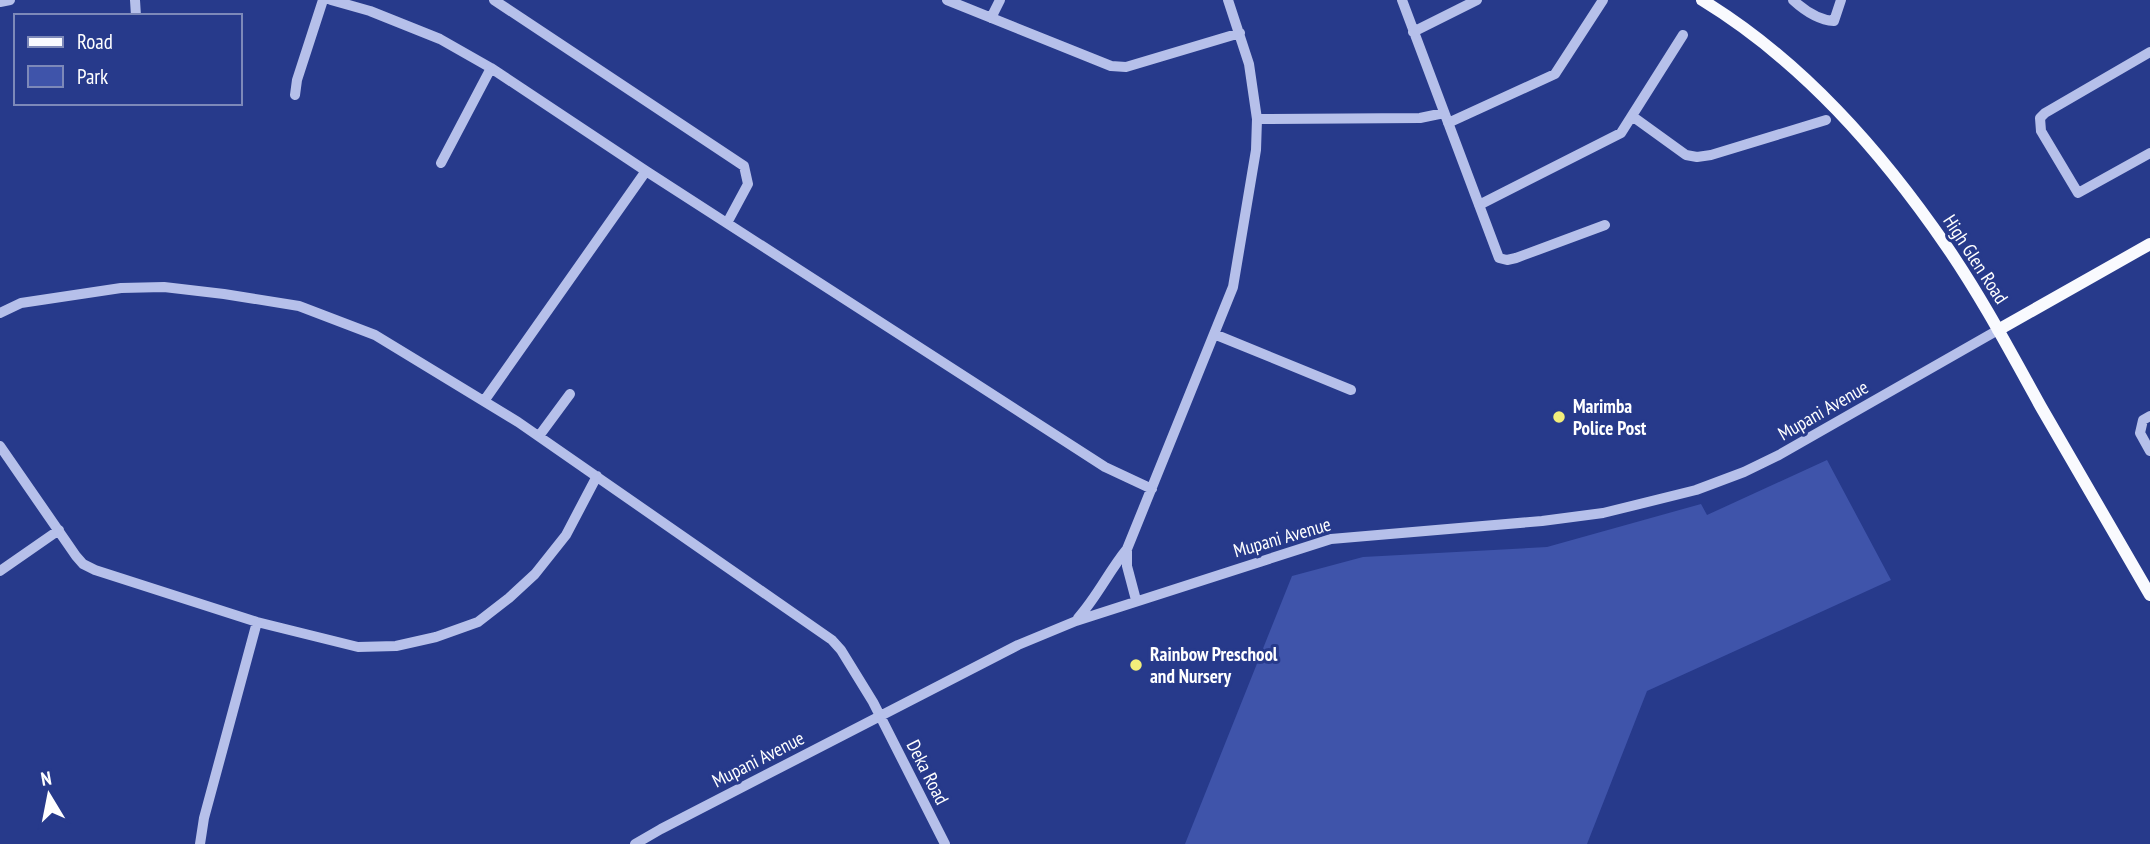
<svg xmlns="http://www.w3.org/2000/svg" width="2150" height="844" viewBox="0 0 2150 844" font-family="'PT Sans Narrow',sans-serif">
  <style>
    .green { fill: #3f54aa }
    .lines { fill: none; stroke-linecap: round; stroke-linejoin: round }
    .minor { stroke: #b6c0ea; stroke-width: 10 }
    .major { stroke: #f9fafe; stroke-width: 12 }
    .poi-dot { fill: #f2ee7b; stroke: #273a8b; stroke-width: 2.5 }
    .labels { text-anchor: middle; dominant-baseline: central; stroke-width: 6; stroke-linejoin: round; paint-order: stroke }
    .street-label { font-size: 19px; fill: #fff; stroke: #273a8b }
    .poi-label { font-size: 19px; font-weight: bold; fill: #fff; stroke: #273a8b; text-anchor: start }
  </style>
  <rect width="100%" height="100%" fill="#273a8b"/>
  <path class="green" d="M1827,460L1891,580L1647,691L1587,844H1185L1292,576L1363,557L1547,547L1701,504L1707,515Z"/>
  <g class="lines">
    <path class="minor" d="M135,0L136,16
      M331,0L370,11L440,39L491,68L646,171L1105,467L1152,489
      M494,0L744,166L748,184L727,223
      M947,0L1111,66L1126,67L1240,33
      M1402,0L1499,258L1507,260L1516,258L1605,225
      M1793,0C1805,11 1818,20 1834,21L1841,0
      M0,2L10,0
      M991,18L1000,0
      M1413,32L1477,0
      M2150,52L2045,113L2040,118L2041,131L2078,193L2150,153
      M295,95L297,80L323,0
      M1632,116L1686,155L1697,157L1711,155L1826,120
      M1257,119L1420,118L1444,113
      M1448,123L1555,74L1603,0
      M441,163L491,68
      M1479,205L1621,133L1683,35
      M0,313L21,303L121,288L164,287L224,294L299,306L375,335L518,422L832,640L841,650L873,702L945,844
      M1214,334L1351,390
      M484,401L646,171
      M2150,416L2143,420L2140,433L2150,451
      M539,436L570,394
      M0,446L76,556L83,564L95,570L257,622L358,647L396,646L436,637L478,622L509,598L535,574L566,535L597,476
      M1127,549V566L1136,600
      M0,571L59,530
      M1078,618C1097,597 1109,571 1127,549L1233,287L1256,150L1257,119L1249,64L1228,0
      M200,844L204,818L257,622
      M635,844L661,829L1018,645L1076,621L1331,539L1542,521L1603,513L1696,490L1744,472L1779,455L1998,330"/>
    <path class="major" d="M1702,0C1802,61 1881,151 1947,247C1982,298 2011,353 2041,407C2077,470 2114,532 2150,595
      M1998,330L2150,244"/>
  </g>
  <g class="poi-dot">
    <circle cx="1559" cy="417" r="7"/>
    <circle cx="1136" cy="665" r="7"/>
  </g>
  <g class="labels">
    <g class="street-label">
      <text transform="translate(1976 259) rotate(57)">High Glen Road</text>
      <text transform="translate(1823 410) rotate(-30)">Mupani Avenue</text>
      <text transform="translate(1282 537) rotate(-16)">Mupani Avenue</text>
      <text transform="translate(758 759) rotate(-27)">Mupani Avenue</text>
      <text transform="translate(928 772) rotate(63)">Deka Road</text>
    </g>
    <g class="poi-label">
      <text x="1573" y="406">Marimba<tspan x="1573" dy="22">Police Post</tspan></text>
      <text x="1150" y="654">Rainbow Preschool<tspan x="1150" dy="22">and Nursery</tspan></text>
    </g>
  </g>
  <rect x="14" y="14" width="228" height="91" fill="#273a8b" stroke="#7d89b9" stroke-width="2"/>
  <rect x="28" y="37" width="35" height="10" fill="#f9fafe" stroke="#7d89b9" stroke-width="2"/>
  <text x="77" y="49" font-size="21" fill="#ffffff">Road</text>
  <rect x="28" y="66" width="35" height="21" fill="#3f54aa" stroke="#7d89b9" stroke-width="2"/>
  <text x="77" y="84" font-size="21" fill="#ffffff">Park</text>
  <g transform="translate(49 795) rotate(350)" stroke="#273a8b" stroke-width="5" paint-order="stroke">
  <path d="M0-5L12 26L0 18L-12 26Z" fill="#ffffff"/>
  <text y="-10" font-size="19" font-weight="bold" text-anchor="middle" fill="#ffffff">N</text>
  </g>
</svg>
